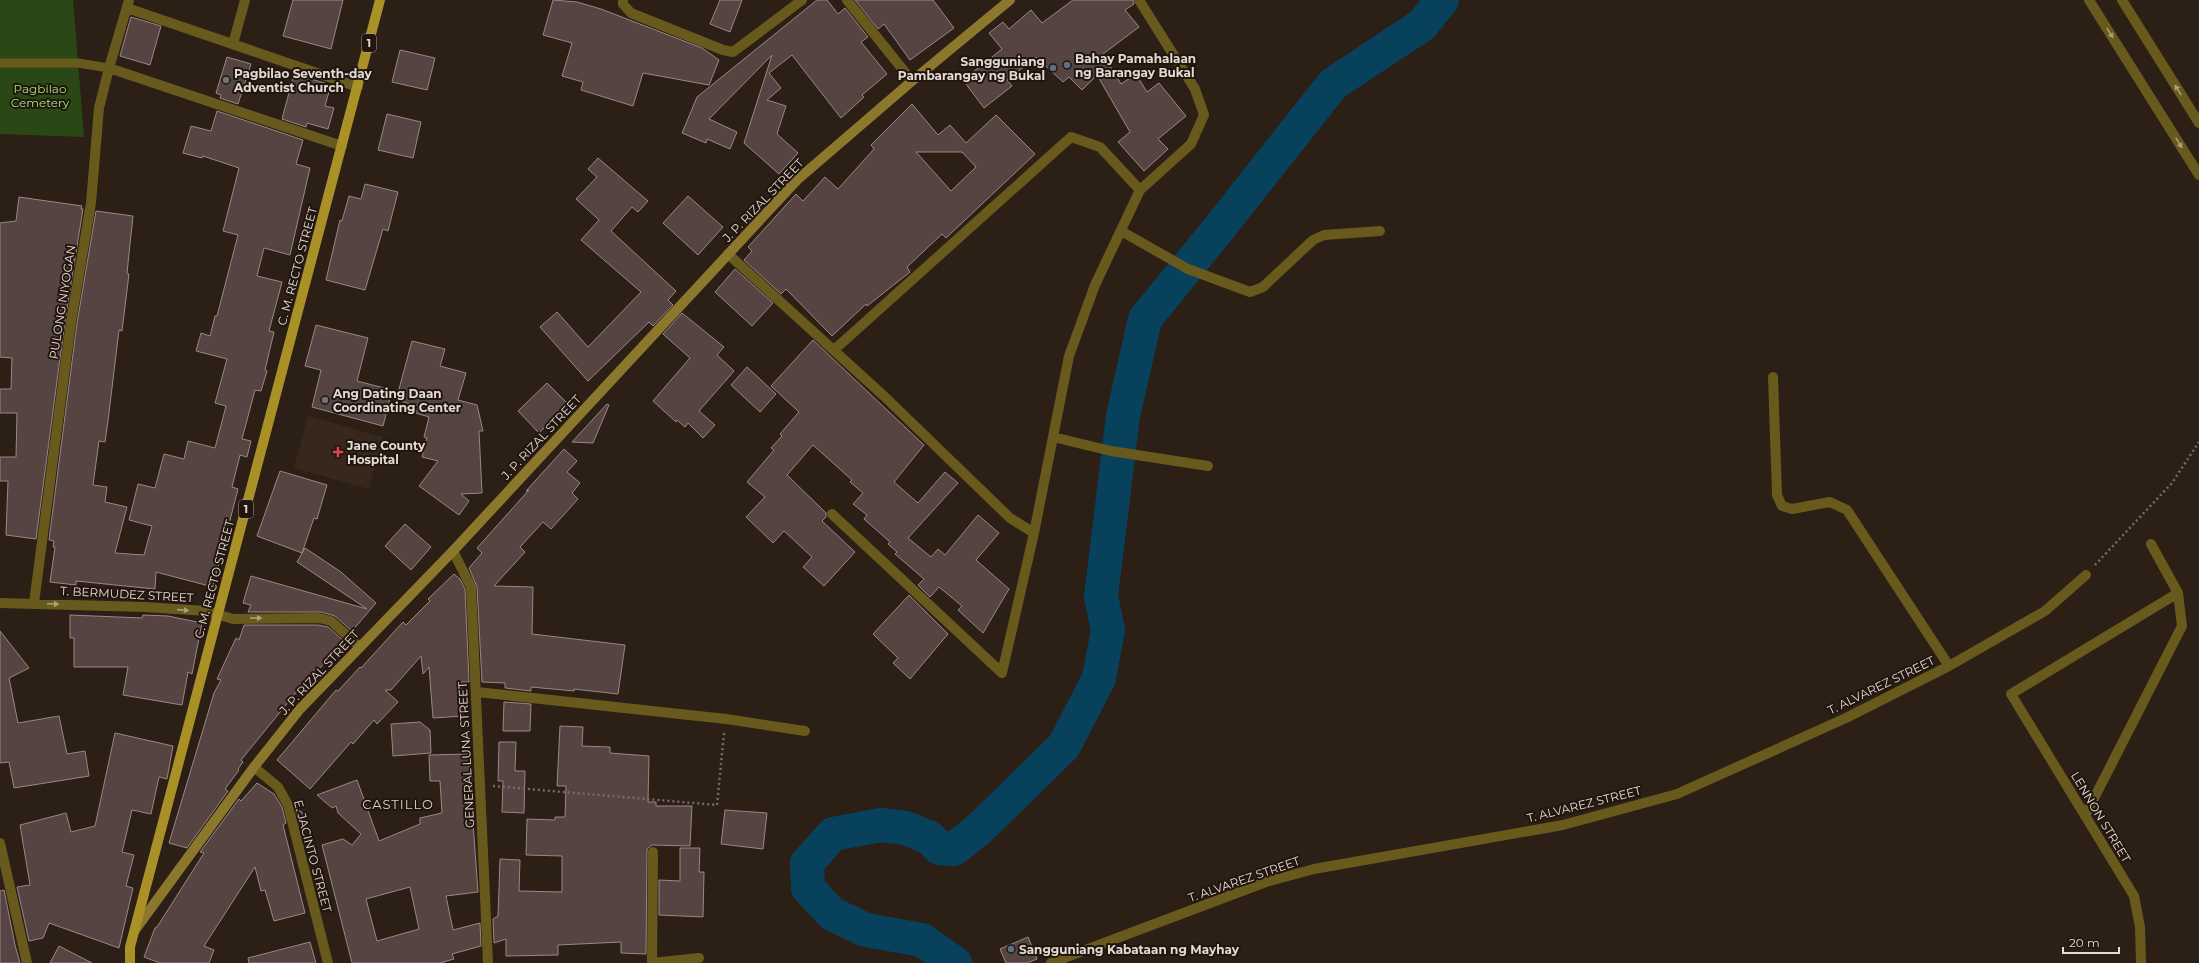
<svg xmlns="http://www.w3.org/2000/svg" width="2199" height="963" viewBox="0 0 2199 963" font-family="Montserrat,sans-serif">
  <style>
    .built { fill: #38281b }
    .green { fill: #2a4816 }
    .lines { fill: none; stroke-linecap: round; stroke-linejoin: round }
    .river { stroke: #08415c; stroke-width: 34 }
    .building { fill: #564443; stroke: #9b8785; fill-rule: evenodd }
    .path { stroke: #776d65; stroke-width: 2.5; stroke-dasharray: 2 3; stroke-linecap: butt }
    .service { stroke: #68591c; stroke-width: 9 }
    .minor { stroke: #68591c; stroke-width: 10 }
    .tertiary { stroke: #68591c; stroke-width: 10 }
    .secondary { stroke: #8c782c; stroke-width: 10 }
    .primary { stroke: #a99027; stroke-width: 10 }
    .oneway { fill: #aba081 }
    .service-dot { fill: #5c6f8a; stroke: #21150d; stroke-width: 1.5 }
    .worship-dot { fill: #6b7280; stroke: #21150d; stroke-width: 1.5 }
    .health-dot { fill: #e0444e; stroke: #21150d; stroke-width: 1.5 }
    .labels { text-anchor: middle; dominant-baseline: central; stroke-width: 4; stroke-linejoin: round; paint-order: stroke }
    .shield { fill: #21150d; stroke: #a89f98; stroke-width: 1 }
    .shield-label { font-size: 11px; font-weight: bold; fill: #e2dad4 }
    .poi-label { font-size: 12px; font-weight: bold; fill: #e2dad4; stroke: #21150d; text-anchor: start }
    .park-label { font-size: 12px; fill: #a1e27b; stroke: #21150d }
    .street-label { font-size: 12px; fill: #e2dad4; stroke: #21150d }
    .neighbourhood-label { font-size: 13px; letter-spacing: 1px; fill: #dfcec2; stroke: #21150d }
  </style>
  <rect width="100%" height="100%" fill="#2b1f16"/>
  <path class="built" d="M308,416L383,437L369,489L294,468Z"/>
  <path class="green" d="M0,0H73L84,137L0,134Z"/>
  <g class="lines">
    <path class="river" d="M955,963L922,940L866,930L832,914L808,888L807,863L833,834L881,825L906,828L930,838L939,848L954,849L979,829L1064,746L1099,678L1108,630L1101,596L1123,416L1145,319L1220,227L1333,84L1422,25L1442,0"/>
  </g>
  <path class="building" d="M293,0H343L331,49L283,36Z
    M553,0L577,2L601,9L702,48L719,60L709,85L643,73L633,106L581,90L583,82L562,76L572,43L543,35Z
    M720,0H742L730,32L710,24Z
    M817,0H827L838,14L845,8L868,37L861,42L887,74L862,95L864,97L841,118L792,55L769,73L781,88L767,100L786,106L777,134L798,153L779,174L744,143L772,55L709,119L737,132L730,149L707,139L706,143L682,133L697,97Z
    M855,0H933L954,28L910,60L884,24L878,29Z
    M1073,0H1133L1134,4L1125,10L1139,27L1103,54L1121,84L1136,74L1147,92L1159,83L1186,116L1158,139L1168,149L1144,171L1118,142L1130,132L1097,75L1082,90L1069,77L1063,82L1036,57L1007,80L1012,86L984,108L963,80L1002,49L989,33L1003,22L1009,29L1031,10L1042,23Z
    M131,17L161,26L150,65L120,56Z
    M400,50L435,58L427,90L392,82Z
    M227,57L251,64L238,104L220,98L221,95L216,93Z
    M294,74L331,85L325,106L334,108L328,129L307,123L306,127L282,119Z
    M912,104L938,135L950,125L966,143L996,115L1035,154L946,238L942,234L907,267L910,272L867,306L866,304L832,336L786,289L781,294L744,260L752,251L748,247L796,194L803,201L825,177L838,189L874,149L871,145ZM916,152H962L976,167L951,191Z
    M217,111L303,140L296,164L310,168L290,255L264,248L257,276L282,282L269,331L274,332L265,370L267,371L261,391L255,390L242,439L251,441L247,457L240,455L232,487L238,489L213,587L156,572L155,589L76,581V585L50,582L55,547H53L54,541L49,540L77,323L96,211L133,216L127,273L129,274L122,331L119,330L108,421L105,442L99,441L93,485L107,487L105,502L127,507L115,553L144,555L152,526L129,520L138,484L155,488L164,454L184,459L188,441L215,448L226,406L215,403L227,359L196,351L201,333L210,336L215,316H217L238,235L223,231L239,168L203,156L202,158L183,153L191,126L211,131Z
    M387,114L421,122L413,158L378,150Z
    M598,158L648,201L638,212L632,207L611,231L676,291L668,300L673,305L653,326L649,322L588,381L540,327L557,312L588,347L641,292L581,240L599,220L576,199L597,177L588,169Z
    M365,184L398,192L388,231L383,229L365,290L326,280L340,220L342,221L349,196L361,199Z
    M688,196L723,227L698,255L663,223Z
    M19,197L82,206L81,209H83L65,321L36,539L6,535L8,481H0V457H16L17,413H0V389H11L12,358L0,357V223L16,221Z
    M735,269L773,303L752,326L715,292Z
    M682,313L724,347L717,355L734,371L699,411L715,425L703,438L688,423L685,427L677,420L676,422L653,401L690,358L663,334Z
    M316,325L368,338L357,381L392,390L383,426L312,407L321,370L305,366Z
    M813,340L924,445L894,482L918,503L945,472L958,483L908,538L931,557L938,549L945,555L978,515L999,533L976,560L1009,589L983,633L958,610L962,606L939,587L930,597L918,585L924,579L895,554L897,552L888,544L890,542L864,519L867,515L853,504L863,493L850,482L852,480L813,445L787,475L826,513V517L822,521L855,552L824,586L803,567L812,557L784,531L773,543L746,517L765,497L747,482L774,450L771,448L782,436L780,434L799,412L771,386Z
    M412,341L445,349L440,366L466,373L458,400L477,405L483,431H479L482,493L461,494L469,501L459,515L419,486L438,461L422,457L427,438L424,437L429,417L416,413L418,406L396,400Z
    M747,367L776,394L760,412L731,385Z
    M547,383L568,404L539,433L518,411Z
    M607,404L609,405L593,443L572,442Z
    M564,449L577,461L567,472L580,483L572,493L578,499L551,529L543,522L520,547L525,552L494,586L533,587L532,634L625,645L618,694L574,689V691L531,687V691L505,688V683L482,682L477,587L469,568L482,553L477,548L529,490L526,491Z
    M280,471L327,485L317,519L314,518L302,553L257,536Z
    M405,524L431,547L411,570L385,546Z
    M305,548L341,572L376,603L352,631L335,616L321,612H248L251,605L243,603L251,576L367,609L297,562Z
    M454,574L460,579L465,589L469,682H461L463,716L433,718L429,667L423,674L421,656L391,690H385L398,702L377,724L374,720L353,744L351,742L310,789L277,760L336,690L338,691L360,667L361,668L403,622L406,625L430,601L428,599Z
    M909,595L948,634L910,679L893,663L898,658L873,634Z
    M70,615L142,618L143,615L168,616L202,623L192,674L188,672L182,705L123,695L128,667H74V638H70Z
    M244,625H318L328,627L345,642L318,670L316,668L241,760L243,762L238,769L239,770L225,789L228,791L187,848L169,843L214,693L221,680L217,679L236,638L239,640Z
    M0,631L29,668L9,678L18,723L59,716L67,754L85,751L89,776L14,788L9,762L0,763Z
    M504,702L531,704L530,731H503Z
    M420,722L430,730L431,753L393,756L391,724Z
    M560,726L583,727L582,746L610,747V753L649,756L648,802H656V806H692L690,846L652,845L647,849L646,954L621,953V942L558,945V955L506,956V939L494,943L493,919L498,916L500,859L520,860L519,891L562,892V856L526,855L527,819L555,820V817H565L566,786H557Z
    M115,733L173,746L167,779L159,777L151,814L132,810L122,852L134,855L126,886L133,888L119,948L49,923L43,938L29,941L17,887L30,885L20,825L66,813L71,832L95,826Z
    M499,742H516L515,771H525L524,813L502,812L503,781H498Z
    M468,754L478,892L446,896L453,930L480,923L481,946L452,954L454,959L440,963H352L322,845L343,839L352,845L361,834L338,813L336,806L332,808L317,795L357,780L379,841L420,824V818L442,813L440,781H430L429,755ZM410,887L419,929L377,941L366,899Z
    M257,783L274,794L282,807L286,823L283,825L305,913L274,921L265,890L261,891L255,867L204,946L214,950L209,963H160L144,957L155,928L157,927L204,853L200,852L239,799L241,801Z
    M295,808L308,816L298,819Z
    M725,810L767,813L763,849L721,844Z
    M680,848H700L699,872H704L703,917L659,915V880L680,881Z
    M4,890L15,945L20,963H0V891Z
    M1028,937L1037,959L1027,963H1006L1000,949Z
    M310,942L316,963H249L248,958Z
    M59,946L92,963H50Z"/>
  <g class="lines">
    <path class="path" d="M2095,565L2172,483L2199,442
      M493,786L717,805L724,733"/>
    <path class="service" d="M0,63H78L109,68"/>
    <path class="minor" d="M623,0V4L631,13L723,50L733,52L802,0
      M847,0L912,81
      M127,8L358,87
      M233,44L245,0
      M109,68L342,146
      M1121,231L1188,269L1250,292L1263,287L1313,240L1324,235L1380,231
      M728,254L885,397L1010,518L1034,533
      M834,350L1071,137L1100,147L1140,190
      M1773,377L1777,495L1782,506L1792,509L1830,502L1847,510L1949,666
      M1053,437L1111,451L1208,466
      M832,514L1002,673
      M453,551L471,587L488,963
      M0,603L145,607L206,611L233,619L319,618L331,621L360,647
      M34,603L71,322L91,203L99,108L109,68L129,0
      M1002,673L1034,533L1069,356L1095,285L1140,190L1191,144L1204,115L1195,89L1139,0
      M477,692L726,719L805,731
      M254,767L278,787L288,805L328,963
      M2085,816L2182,626L2178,593L2151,544
      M0,843L27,963
      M652,963L653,852
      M652,963L699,958
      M1051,963L1266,882L1314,869L1563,825L1677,794L1846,718L1949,666L2045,611L2086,575
      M2141,963L2140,927L2134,896L2011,694L2178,593"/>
    <path class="tertiary" d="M2089,0L2199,175
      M2122,0L2199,123"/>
    <path class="secondary" d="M135,930L254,767L300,709L453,551L797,180L912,81L1010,0"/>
    <path class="primary" d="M130,963V947L380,0"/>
  </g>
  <defs><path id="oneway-solid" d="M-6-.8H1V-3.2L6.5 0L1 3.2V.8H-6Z"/></defs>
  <g class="oneway">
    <use href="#oneway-solid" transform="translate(2110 33) rotate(58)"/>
    <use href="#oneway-solid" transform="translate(2178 90) rotate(-122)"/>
    <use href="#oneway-solid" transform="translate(2179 143) rotate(58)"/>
    <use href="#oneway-solid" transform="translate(53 604) rotate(2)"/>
    <use href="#oneway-solid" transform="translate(183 610) rotate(4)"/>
    <use href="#oneway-solid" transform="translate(256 618) rotate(-1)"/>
  </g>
  <g class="service-dot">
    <circle cx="1067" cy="65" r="4"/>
    <circle cx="1053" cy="68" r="4"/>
    <circle cx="1011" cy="949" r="4"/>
  </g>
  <g class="worship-dot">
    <circle cx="226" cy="80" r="4"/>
    <circle cx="325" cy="400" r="4"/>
  </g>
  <path class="health-dot" d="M336 446h4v4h4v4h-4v4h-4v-4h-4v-4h4z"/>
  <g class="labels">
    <g class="shield">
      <rect x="362" y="34" width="14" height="18" rx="3"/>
      <rect x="239" y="500" width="14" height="18" rx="3"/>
    </g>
    <g class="shield-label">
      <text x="369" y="43">1</text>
      <text x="246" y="509">1</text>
    </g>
    <g class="poi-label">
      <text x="1075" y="58">Bahay Pamahalaan<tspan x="1075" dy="14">ng Barangay Bukal</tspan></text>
      <text x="1045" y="61" text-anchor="end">Sangguniang<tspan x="1045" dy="14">Pambarangay ng Bukal</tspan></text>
      <text x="234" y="73">Pagbilao Seventh-day<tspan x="234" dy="14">Adventist Church</tspan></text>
      <text x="333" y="393">Ang Dating Daan<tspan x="333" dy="14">Coordinating Center</tspan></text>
      <text x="347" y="445">Jane County<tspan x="347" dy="14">Hospital</tspan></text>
      <text x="1019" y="949">Sangguniang Kabataan ng Mayhay</text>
    </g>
    <g class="park-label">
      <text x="40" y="88">Pagbilao<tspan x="40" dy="14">Cemetery</tspan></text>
    </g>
    <g class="street-label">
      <text transform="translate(763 200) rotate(-46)">J. P. RIZAL STREET</text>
      <text transform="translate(297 266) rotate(-75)">C. M. RECTO STREET</text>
      <text transform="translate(62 302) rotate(-81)">PULONG NIYOGAN</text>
      <text transform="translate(541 437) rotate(-47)">J. P. RIZAL STREET</text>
      <text transform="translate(214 579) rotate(-75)">C. M. RECTO STREET</text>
      <text transform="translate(127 594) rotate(3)">T. BERMUDEZ STREET</text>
      <text transform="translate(319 672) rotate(-47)">J. P. RIZAL STREET</text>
      <text transform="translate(1881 685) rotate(-26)">T. ALVAREZ STREET</text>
      <text transform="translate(466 755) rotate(-93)">GENERAL LUNA STREET</text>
      <text transform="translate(1584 804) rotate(-14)">T. ALVAREZ STREET</text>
      <text transform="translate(2101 817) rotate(59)">LENNON STREET</text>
      <text transform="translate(313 856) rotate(75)">E. JACINTO STREET</text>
      <text transform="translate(1244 879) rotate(-19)">T. ALVAREZ STREET</text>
    </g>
    <g class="neighbourhood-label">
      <text x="398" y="804">CASTILLO</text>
    </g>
  </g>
  <path d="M2063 947v6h56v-6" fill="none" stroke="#e2dad4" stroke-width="2"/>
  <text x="2069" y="947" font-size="12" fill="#e2dad4" stroke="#21150d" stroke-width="3" paint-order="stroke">20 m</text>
</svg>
